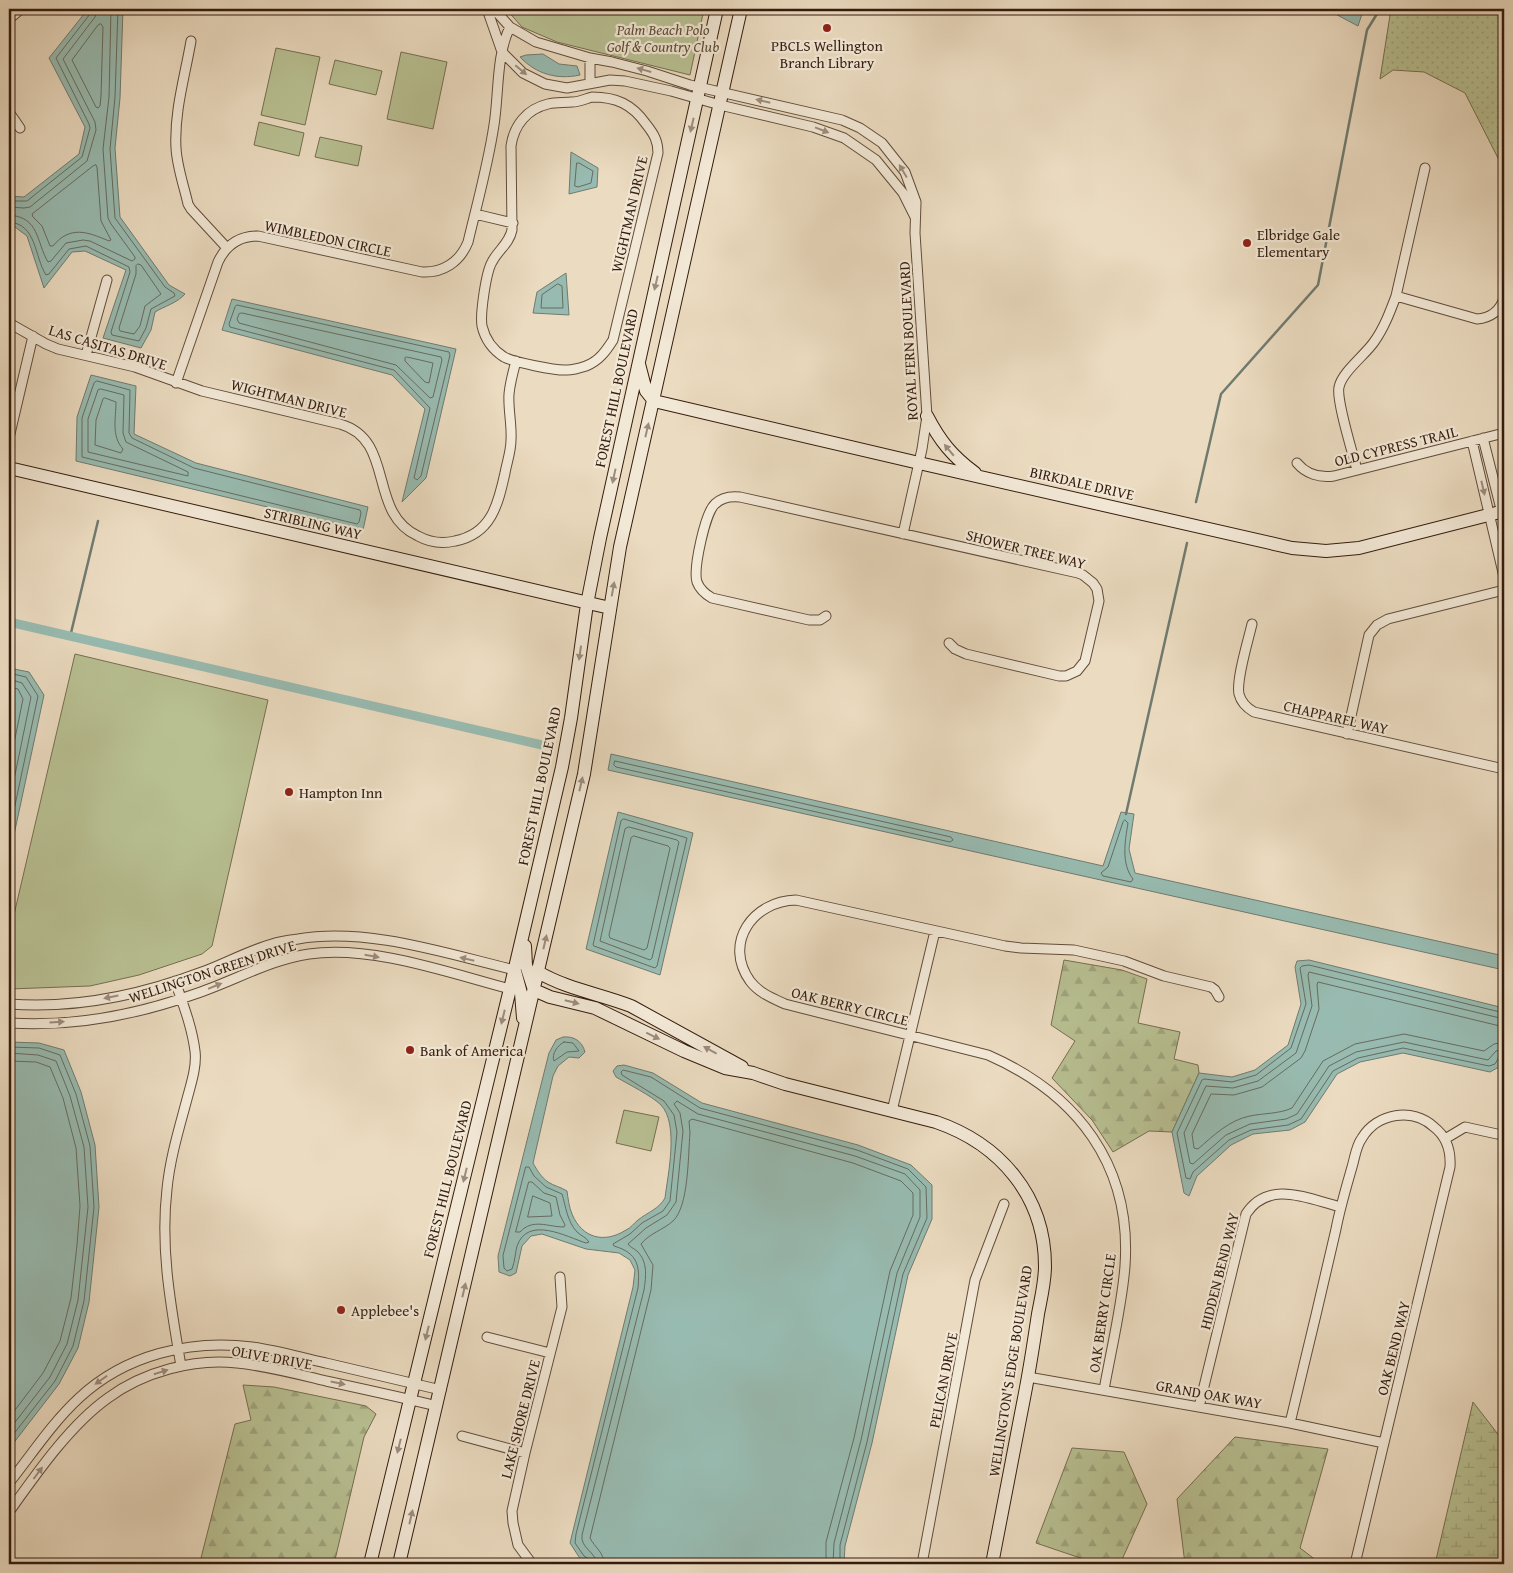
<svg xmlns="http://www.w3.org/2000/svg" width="1513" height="1573" viewBox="0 0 1513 1573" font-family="'Gentium Book Plus',serif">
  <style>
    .grass { fill: url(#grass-dots); stroke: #766e50 }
    .forest { fill: url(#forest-firs); stroke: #766e50 }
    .wetland { fill: url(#wetland-marsh); stroke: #766e50 }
    .green { fill: #b8c092; stroke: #766e50 }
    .water { fill: #98bbb1; stroke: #707b70 }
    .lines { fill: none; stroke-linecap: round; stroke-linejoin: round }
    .shore { stroke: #666c60; stroke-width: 1 }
    .stream { stroke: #707b70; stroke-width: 2.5 }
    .canal { stroke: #98bbb1; stroke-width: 9 }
    .street-casing { stroke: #624c3a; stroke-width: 11 }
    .secondary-casing { stroke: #351c0e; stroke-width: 14 }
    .street { stroke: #f2e8d6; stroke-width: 9 }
    .secondary { stroke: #f2e8d6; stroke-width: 12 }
    .oneway { fill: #9d8c7c }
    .poi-dot { fill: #8f2418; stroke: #f2e8d6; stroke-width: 2 }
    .labels { text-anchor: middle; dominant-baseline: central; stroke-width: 4.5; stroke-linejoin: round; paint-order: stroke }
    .park-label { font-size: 15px; font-style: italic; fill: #5c4d36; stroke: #f2e8d6 }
    .poi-label { font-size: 15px; fill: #351c0e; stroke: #f2e8d6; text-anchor: start }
    .street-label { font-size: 15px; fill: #351c0e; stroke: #f2e8d6 }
  </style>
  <defs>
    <pattern id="grass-dots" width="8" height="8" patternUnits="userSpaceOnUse" patternTransform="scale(1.25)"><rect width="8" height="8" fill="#b8c092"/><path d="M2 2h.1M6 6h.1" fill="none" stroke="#9fa47d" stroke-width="1.8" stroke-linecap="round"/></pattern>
    <pattern id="forest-firs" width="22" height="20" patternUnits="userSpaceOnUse" patternTransform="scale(1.25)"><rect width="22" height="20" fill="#b8c092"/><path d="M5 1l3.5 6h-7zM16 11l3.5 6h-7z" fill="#9fa47d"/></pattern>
    <pattern id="wetland-marsh" width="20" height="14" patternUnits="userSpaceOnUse" patternTransform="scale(1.25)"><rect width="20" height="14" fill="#b8c092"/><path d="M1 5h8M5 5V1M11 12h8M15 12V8" fill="none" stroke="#9fa47d"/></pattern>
  </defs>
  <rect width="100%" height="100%" fill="#ebdbc0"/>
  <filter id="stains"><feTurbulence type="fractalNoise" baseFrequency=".004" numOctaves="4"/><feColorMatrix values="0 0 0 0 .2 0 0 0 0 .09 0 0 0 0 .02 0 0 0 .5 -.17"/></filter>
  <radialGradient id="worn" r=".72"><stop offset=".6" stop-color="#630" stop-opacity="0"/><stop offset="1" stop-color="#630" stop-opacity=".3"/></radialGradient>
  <path class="grass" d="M1391,9H1504V170L1465,93L1424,72L1393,70L1380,79Z"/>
  <path class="forest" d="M1064,960L1122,970L1147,979L1138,1023L1180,1032L1174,1059L1198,1065L1199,1073L1172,1132L1149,1131L1113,1152L1092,1120L1052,1078L1075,1041L1051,1025Z
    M243,1385L274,1387L366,1406L376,1414L364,1437L334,1564H210L201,1558L235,1424L251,1420Z
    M1235,1437L1328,1449L1300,1548L1321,1564H1185L1177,1499Z
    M1072,1448L1124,1452L1147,1504L1120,1564H1098L1036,1543Z"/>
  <path class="wetland" d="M1473,1402L1504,1442V1564H1435Z"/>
  <path class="green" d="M506,9H704L690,75L557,42L522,27Z
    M276,48L320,57L305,125L261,115Z
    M401,52L447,62L433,129L387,119Z
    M335,60L382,71L376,95L329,84Z
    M259,122L304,133L299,156L254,145Z
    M320,137L362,146L358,166L315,157Z
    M75,654L268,700L212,946L202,954L139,975L90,986L9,989V936Z
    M624,1110L659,1117L651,1151L616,1143Z"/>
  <path class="water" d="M88,9H123L120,98L115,148L120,217L169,285L185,294C177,303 165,306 155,312L151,330L141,348L103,338L126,270L85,251L72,252L44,288L27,236L15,227L9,226V196L24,197L79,154L85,127L49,58Z
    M1326,9H1357L1363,11L1358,26Z
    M543,54L559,64L577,66L580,75C557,80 536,74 520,57L526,55Z
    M571,152L598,168L597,187L569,194Z
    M566,273L569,315L533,313L537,292Z
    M232,299L456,349L426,478L402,502L425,409L392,375L222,330Z
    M91,375L136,386L134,434L196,463L368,507L363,530L76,461L77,417Z
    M9,668L29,672L44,695L9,858Z
    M611,754L1103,866L1121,812L1134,814L1129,849L1135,873L1504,956V970L608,770Z
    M618,812L693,833L660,975L586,949Z
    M1309,960L1504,1008V1055L1499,1067L1490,1072L1403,1053L1360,1062L1337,1074L1305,1122L1290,1130L1253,1134L1231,1145L1197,1176L1189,1196L1184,1193L1172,1132L1199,1073L1232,1077L1255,1070L1288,1045L1301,1004L1295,967L1297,961Z
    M563,1037C574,1036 582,1041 585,1052L579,1058L569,1057L558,1066L553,1076L533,1163C537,1170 541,1177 548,1182C554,1186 561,1187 567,1191C568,1198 569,1207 572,1214C582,1238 604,1244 626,1230C631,1228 634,1223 638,1220C648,1212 659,1209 665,1198C668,1174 679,1124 661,1105C652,1096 628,1084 616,1077L613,1071L617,1066L624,1065L653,1073L702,1103L858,1145L911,1165L932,1185V1219L908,1275L872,1443L845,1546L844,1564H589L581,1560L570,1543L633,1287L635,1270L630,1260L619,1253L586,1249L542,1234L531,1236L522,1246L516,1273L510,1276L499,1272L498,1256L549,1053L556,1040Z
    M9,1042L39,1043L64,1050L81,1092L95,1145L99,1207L89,1302L78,1348L59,1384L9,1449Z"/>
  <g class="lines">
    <path class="shore" d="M101,24L103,27L101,96L100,106L98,108L96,107L72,60L98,25Z
      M577,163H579L593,171L591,183L578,187L575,186Z
      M96,165L97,167L101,221L111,240L109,241C88,232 70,225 53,246H50L42,226L33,217L32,214L93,166Z
      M9,201H27L82,157L90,128L89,124L56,58L90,14L91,9
      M9,207L24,208L30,207L87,161L96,130L95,122L63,59L95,17L97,9
      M9,215C40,217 36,242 48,262L51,261L66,243L83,240L90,241L132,261L135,259V257L111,224L108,218L103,149L109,97L111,9
      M9,222C37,224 34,256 46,275L49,274L69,249L86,246L129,267L130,272L111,332L112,335L139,341L146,328L151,309L175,296L174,293L165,287L115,218L110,149L115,97L118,9
      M138,264L141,265L161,294L145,306L140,326L134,334L120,331L119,328L136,274V266Z
      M558,284L562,286L563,308H541L542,295Z
      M237,305L449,352L450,355L421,476L417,480L414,478L430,408L394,370L230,327L229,324L235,307Z
      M242,313L441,357L442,360L433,397L430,398L396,365L239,323L237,319L239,314Z
      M407,357L433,363L429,383L425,382L405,361V358Z
      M97,381L130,390L129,433L132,438L194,468L360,510L361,513L359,522L357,524L82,457V418L94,383Z
      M101,389L124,395L123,433L126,442L188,472V476L88,452V419L98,390Z
      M105,398L116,402C116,418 111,436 123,449L121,453L95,445L96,420L103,399Z
      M9,673L26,677L38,696L9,834
      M9,679L22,683L31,697L9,804
      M9,687L18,689L23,699L9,768
      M615,761L951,837L953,840L950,842L616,767L614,765Z
      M624,819L687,838L657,966L655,968L594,946L593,945L621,821Z
      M1125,820L1128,823C1125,841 1121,864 1133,879L1131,882L1103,876L1101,873L1108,867L1123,822Z
      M629,827L677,840L679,842L652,958L650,960L600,941L625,829Z
      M634,836L668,846L670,848L647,948L644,950L610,938L609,935L631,838Z
      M1504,1013L1309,965L1302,966L1300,968L1306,1004L1291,1048L1256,1075L1232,1082L1204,1079L1202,1080L1177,1133L1186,1178L1190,1179L1193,1172L1229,1140L1251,1130L1288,1125L1301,1119L1333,1071L1358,1058L1403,1048L1489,1066L1495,1064L1499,1057L1504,1056
      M1504,1019L1309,972L1308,975L1312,1006L1296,1053L1258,1081L1233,1088L1206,1086L1184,1133L1190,1163L1193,1164L1226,1135L1250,1124L1286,1119L1297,1114L1329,1066L1356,1052L1404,1042L1488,1060L1496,1051L1504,1049
      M1504,1027L1318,982L1317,985L1319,1009L1305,1051L1301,1058L1262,1087L1234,1095L1211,1094L1192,1134L1194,1148L1198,1149C1213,1136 1229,1120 1250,1116C1264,1113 1279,1114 1292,1108L1323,1061L1355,1044L1404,1034L1484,1051L1494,1044L1504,1042
      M564,1042L573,1043L579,1051L567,1052L554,1061C551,1054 558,1045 564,1042Z
      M9,1047L39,1048L60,1055L76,1094L90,1146L94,1207L84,1301L73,1346L55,1381L9,1440
      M9,1053L38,1055L56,1061L70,1096L84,1147L88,1207L78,1300L67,1344L50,1377L9,1430
      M9,1061L36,1062L50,1067L63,1098L76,1148L80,1206L77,1245L71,1298L60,1341L43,1373L9,1418
      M526,1167H529L534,1176L546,1187L562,1194C566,1207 567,1221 577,1232C581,1236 586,1237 589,1242L586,1243C567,1237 528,1215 517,1246C515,1254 515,1261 512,1269L507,1271L504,1268L503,1256Z
      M529,1182H532L544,1193L556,1197L560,1215L565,1225L564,1227C548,1227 533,1218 520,1232H516Z
      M533,1196L550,1203L552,1216L528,1217Z
      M590,1564L589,1559L584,1556L575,1543L576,1534L638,1288C640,1266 638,1253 614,1246L613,1244L630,1234L642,1223L663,1211L670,1201L677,1132L674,1115L664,1101L622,1075L621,1072L623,1070L651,1077L700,1108L857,1150L908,1169L926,1187L927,1218L903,1274L867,1442L840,1545V1564
      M597,1564C596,1552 580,1548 582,1535L644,1290C646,1276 648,1262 637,1251C633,1248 630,1247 628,1244L646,1228L667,1215L676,1202L683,1131L680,1113L674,1104L677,1101L698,1114L855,1156L905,1174L920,1190V1217L897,1273L861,1440L834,1543L833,1564
      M604,1564C604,1552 595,1548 590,1538L651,1290L653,1265L641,1244C650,1233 663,1230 673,1221C689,1206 688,1155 690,1133L689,1121L692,1119L853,1163L901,1181L913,1193V1215L890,1271L854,1438L826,1542V1564"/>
    <path class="stream" d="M1196,502L1221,394L1318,285L1367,30L1380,9
      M70,637L98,521
      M1126,814L1187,543"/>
    <path class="canal" d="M9,622L542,745"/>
    <defs>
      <path id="street" d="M487,9L502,52L523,73L545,84L567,88L610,80L625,81L671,91L720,105L813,127L844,138L876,160L903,193L915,217
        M494,9L510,27L536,42L590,58L612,62L647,71L690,85L842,120L860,128L882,143L905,172L916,202L915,233L927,416L922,449L903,534
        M9,19L21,9
        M191,41C185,76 174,112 176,148C177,167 184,186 188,204L191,209L227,248
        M590,83V58
        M592,97C616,97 632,104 646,124C654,134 658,141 658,153L613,340C606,351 599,361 586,366C580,368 574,370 567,370C556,371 513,362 504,357C493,350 485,339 482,326C480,314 486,272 492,262C498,250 509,244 512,230L511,146C514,125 527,109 548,104C556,102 564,103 572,102C579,102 585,99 592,97Z
        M9,112L20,128
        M475,214L513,223
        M1396,296L1477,319C1490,318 1500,311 1504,298
        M9,323L46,344L58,349L135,367L202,391L340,424C396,440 367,513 418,536C429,542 442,544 455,541C491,534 498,505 505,473C507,462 511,451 511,440C512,425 508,409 509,394C510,383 513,372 516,361
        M86,355L107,280
        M176,383L218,262C226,245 239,236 258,236L422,272C443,273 460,262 468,242C477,204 488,165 494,125C499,94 496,55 510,27
        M9,438L33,336
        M1483,438L1504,521
        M1472,441L1504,577
        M1297,463C1306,474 1320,478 1334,476L1504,433
        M1357,470C1353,454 1336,400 1339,387C1342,372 1365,355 1374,342C1384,328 1390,312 1396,296L1425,168
        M826,616L820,620H809L712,598C705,594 700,590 697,582C693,569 705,513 715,504C722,497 730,496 740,497L1078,573L1083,575L1093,583L1097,589L1099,601L1085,661L1077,671L1066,676H1059L966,654L955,649L949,643
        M1252,624C1248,641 1236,680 1239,694C1241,702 1247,708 1254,712L1504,769
        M1347,734L1369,635L1377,625L1388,619L1504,590
        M175,981C183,1004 192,1027 195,1051C197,1066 191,1084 187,1099C179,1129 170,1158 167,1189C160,1249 171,1307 181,1366
        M9,1004C74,1009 141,995 202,972C224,964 250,950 272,944C281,941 290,940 298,939C368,927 447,954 515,970
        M9,1023C71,1027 136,1015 195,994C234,981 269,960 309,954C372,945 449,973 510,989
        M892,1111L935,931
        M1445,1139L1465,1127L1497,1134
        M487,1337L550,1353
        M1028,1377L1290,1423L1384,1443
        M1104,1390C1111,1350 1122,1306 1125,1266C1132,1165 1077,1094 988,1055L785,1004C772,998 759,993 750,981C723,943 753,901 796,900L1005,946L1021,948L1074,950L1124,961L1164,976L1211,987L1215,990L1219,997
        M1199,1407L1246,1214C1269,1179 1308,1199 1341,1207
        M1290,1423C1306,1358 1321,1294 1336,1229C1340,1208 1346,1188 1352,1167C1355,1157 1356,1146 1362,1138C1377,1113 1413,1107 1434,1127C1447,1137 1451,1151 1450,1167L1355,1564
        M462,1436L525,1453
        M9,1483C32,1454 52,1423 79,1398C125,1355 190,1339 252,1347C277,1350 302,1358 326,1363C364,1372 402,1381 441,1390
        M9,1512C36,1474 70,1425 108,1398C143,1372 194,1358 237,1363C267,1366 297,1374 326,1381C363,1389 400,1397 437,1406
        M532,1564L518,1545L513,1523L512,1511L525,1453L562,1307L560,1277
        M922,1564L975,1280L1004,1204"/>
      <path id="secondary" d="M639,364L646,391L654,401L919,463L1292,548L1326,551L1359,548L1504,511
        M927,416C940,441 952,456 975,473
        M9,468L610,608
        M525,946L526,965L534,990
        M515,971L521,993L523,1018
        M538,972C567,989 600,994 631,1006L742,1067
        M534,990L550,997L595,1008L684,1051L725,1068L753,1073L785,1084L936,1122C1000,1144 1045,1196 1045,1266C1045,1282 1041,1298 1038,1314C1034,1341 1030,1367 1025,1393C1014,1450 1003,1507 992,1564
        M370,1564L510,989L562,767L571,718L587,604L600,538L717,9
        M399,1564L584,774L620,547L741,9"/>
    </defs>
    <use href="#street" class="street-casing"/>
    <use href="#secondary" class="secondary-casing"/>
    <use href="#street" class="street"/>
    <use href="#secondary" class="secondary"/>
  </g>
  <defs><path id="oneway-solid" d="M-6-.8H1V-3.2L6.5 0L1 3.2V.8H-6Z" transform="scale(1.25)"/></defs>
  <g class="oneway">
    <use href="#oneway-solid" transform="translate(521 70) rotate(40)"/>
    <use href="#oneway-solid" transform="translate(644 70) rotate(-164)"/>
    <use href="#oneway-solid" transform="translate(763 101) rotate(-167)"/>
    <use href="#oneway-solid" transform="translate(692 125) rotate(103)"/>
    <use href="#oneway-solid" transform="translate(822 130) rotate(21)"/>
    <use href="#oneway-solid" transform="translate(903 171) rotate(-121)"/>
    <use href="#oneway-solid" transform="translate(656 283) rotate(103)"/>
    <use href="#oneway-solid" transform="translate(647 430) rotate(-77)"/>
    <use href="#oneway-solid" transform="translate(949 450) rotate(-130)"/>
    <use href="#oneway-solid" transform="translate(614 476) rotate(102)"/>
    <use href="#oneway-solid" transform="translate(1483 488) rotate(77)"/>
    <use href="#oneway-solid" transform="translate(613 589) rotate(-80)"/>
    <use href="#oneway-solid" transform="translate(580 653) rotate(98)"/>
    <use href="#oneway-solid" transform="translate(581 784) rotate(-77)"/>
    <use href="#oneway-solid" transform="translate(545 942) rotate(-77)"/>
    <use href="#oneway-solid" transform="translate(372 956) rotate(10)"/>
    <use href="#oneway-solid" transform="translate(467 959) rotate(-167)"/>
    <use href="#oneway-solid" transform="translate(215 986) rotate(-22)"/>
    <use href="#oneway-solid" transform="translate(111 997) rotate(169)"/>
    <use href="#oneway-solid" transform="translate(572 1002) rotate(14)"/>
    <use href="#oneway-solid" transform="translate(503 1017) rotate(104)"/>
    <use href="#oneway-solid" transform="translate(57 1022) rotate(-3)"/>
    <use href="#oneway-solid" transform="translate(653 1036) rotate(26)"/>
    <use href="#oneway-solid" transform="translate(710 1050) rotate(-151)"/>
    <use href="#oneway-solid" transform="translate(465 1175) rotate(104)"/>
    <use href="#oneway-solid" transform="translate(464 1290) rotate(-77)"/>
    <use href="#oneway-solid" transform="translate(427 1333) rotate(104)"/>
    <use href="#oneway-solid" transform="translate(161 1372) rotate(-17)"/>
    <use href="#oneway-solid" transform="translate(101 1380) rotate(145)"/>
    <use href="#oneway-solid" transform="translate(338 1383) rotate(12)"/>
    <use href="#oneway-solid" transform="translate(399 1446) rotate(104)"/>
    <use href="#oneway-solid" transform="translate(38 1473) rotate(-53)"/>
    <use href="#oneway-solid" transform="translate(411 1517) rotate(-77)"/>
  </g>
  <g class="poi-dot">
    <circle cx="827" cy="28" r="5"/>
    <circle cx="1247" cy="243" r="5"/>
    <circle cx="289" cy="792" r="5"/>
    <circle cx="410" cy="1050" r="5"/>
    <circle cx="341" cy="1310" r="5"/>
  </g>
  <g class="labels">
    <g class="park-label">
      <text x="663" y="29">Palm Beach Polo<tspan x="663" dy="17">Golf &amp; Country Club</tspan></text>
    </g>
    <g class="poi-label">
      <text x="827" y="45" text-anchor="middle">PBCLS Wellington<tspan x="827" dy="17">Branch Library</tspan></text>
      <text x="1257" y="234">Elbridge Gale<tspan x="1257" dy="17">Elementary</tspan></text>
      <text x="299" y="792">Hampton Inn</text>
      <text x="420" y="1050">Bank of America</text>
      <text x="351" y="1310">Applebee's</text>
    </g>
    <g class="street-label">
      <text transform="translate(629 214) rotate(-77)">WIGHTMAN DRIVE</text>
      <text transform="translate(328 238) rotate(12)">WIMBLEDON CIRCLE</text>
      <text transform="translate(908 341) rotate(-93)">ROYAL FERN BOULEVARD</text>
      <text transform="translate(108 347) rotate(17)">LAS CASITAS DRIVE</text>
      <text transform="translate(616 388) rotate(-78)">FOREST HILL BOULEVARD</text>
      <text transform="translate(289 398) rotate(14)">WIGHTMAN DRIVE</text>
      <text transform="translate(1396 446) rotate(-14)">OLD CYPRESS TRAIL</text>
      <text transform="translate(1082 483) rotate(13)">BIRKDALE DRIVE</text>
      <text transform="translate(313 523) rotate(13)">STRIBLING WAY</text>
      <text transform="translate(1026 549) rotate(14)">SHOWER TREE WAY</text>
      <text transform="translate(1336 717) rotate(13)">CHAPPAREL WAY</text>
      <text transform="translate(539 786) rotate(-78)">FOREST HILL BOULEVARD</text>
      <text transform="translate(212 971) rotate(-18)">WELLINGTON GREEN DRIVE</text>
      <text transform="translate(850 1006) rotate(14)">OAK BERRY CIRCLE</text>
      <text transform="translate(447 1179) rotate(-76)">FOREST HILL BOULEVARD</text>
      <text transform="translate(1219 1271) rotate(-76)">HIDDEN BEND WAY</text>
      <text transform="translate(1102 1313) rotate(-82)">OAK BERRY CIRCLE</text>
      <text transform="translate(1393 1348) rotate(-76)">OAK BEND WAY</text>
      <text transform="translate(272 1357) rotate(10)">OLIVE DRIVE</text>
      <text transform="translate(1010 1371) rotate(-81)">WELLINGTON'S EDGE BOULEVARD</text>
      <text transform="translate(943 1380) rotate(-79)">PELICAN DRIVE</text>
      <text transform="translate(1209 1394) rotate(10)">GRAND OAK WAY</text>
      <text transform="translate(520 1419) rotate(-76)">LAKE SHORE DRIVE</text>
    </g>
  </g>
  <rect width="1513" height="1573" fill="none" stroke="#ebdbc0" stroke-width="30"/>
  <rect x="10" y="10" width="1493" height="1553" fill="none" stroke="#351c0e" stroke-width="2.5"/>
  <rect x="15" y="15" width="1483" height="1543" fill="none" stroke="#351c0e"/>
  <rect width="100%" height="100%" filter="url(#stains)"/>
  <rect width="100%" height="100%" fill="url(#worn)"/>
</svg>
